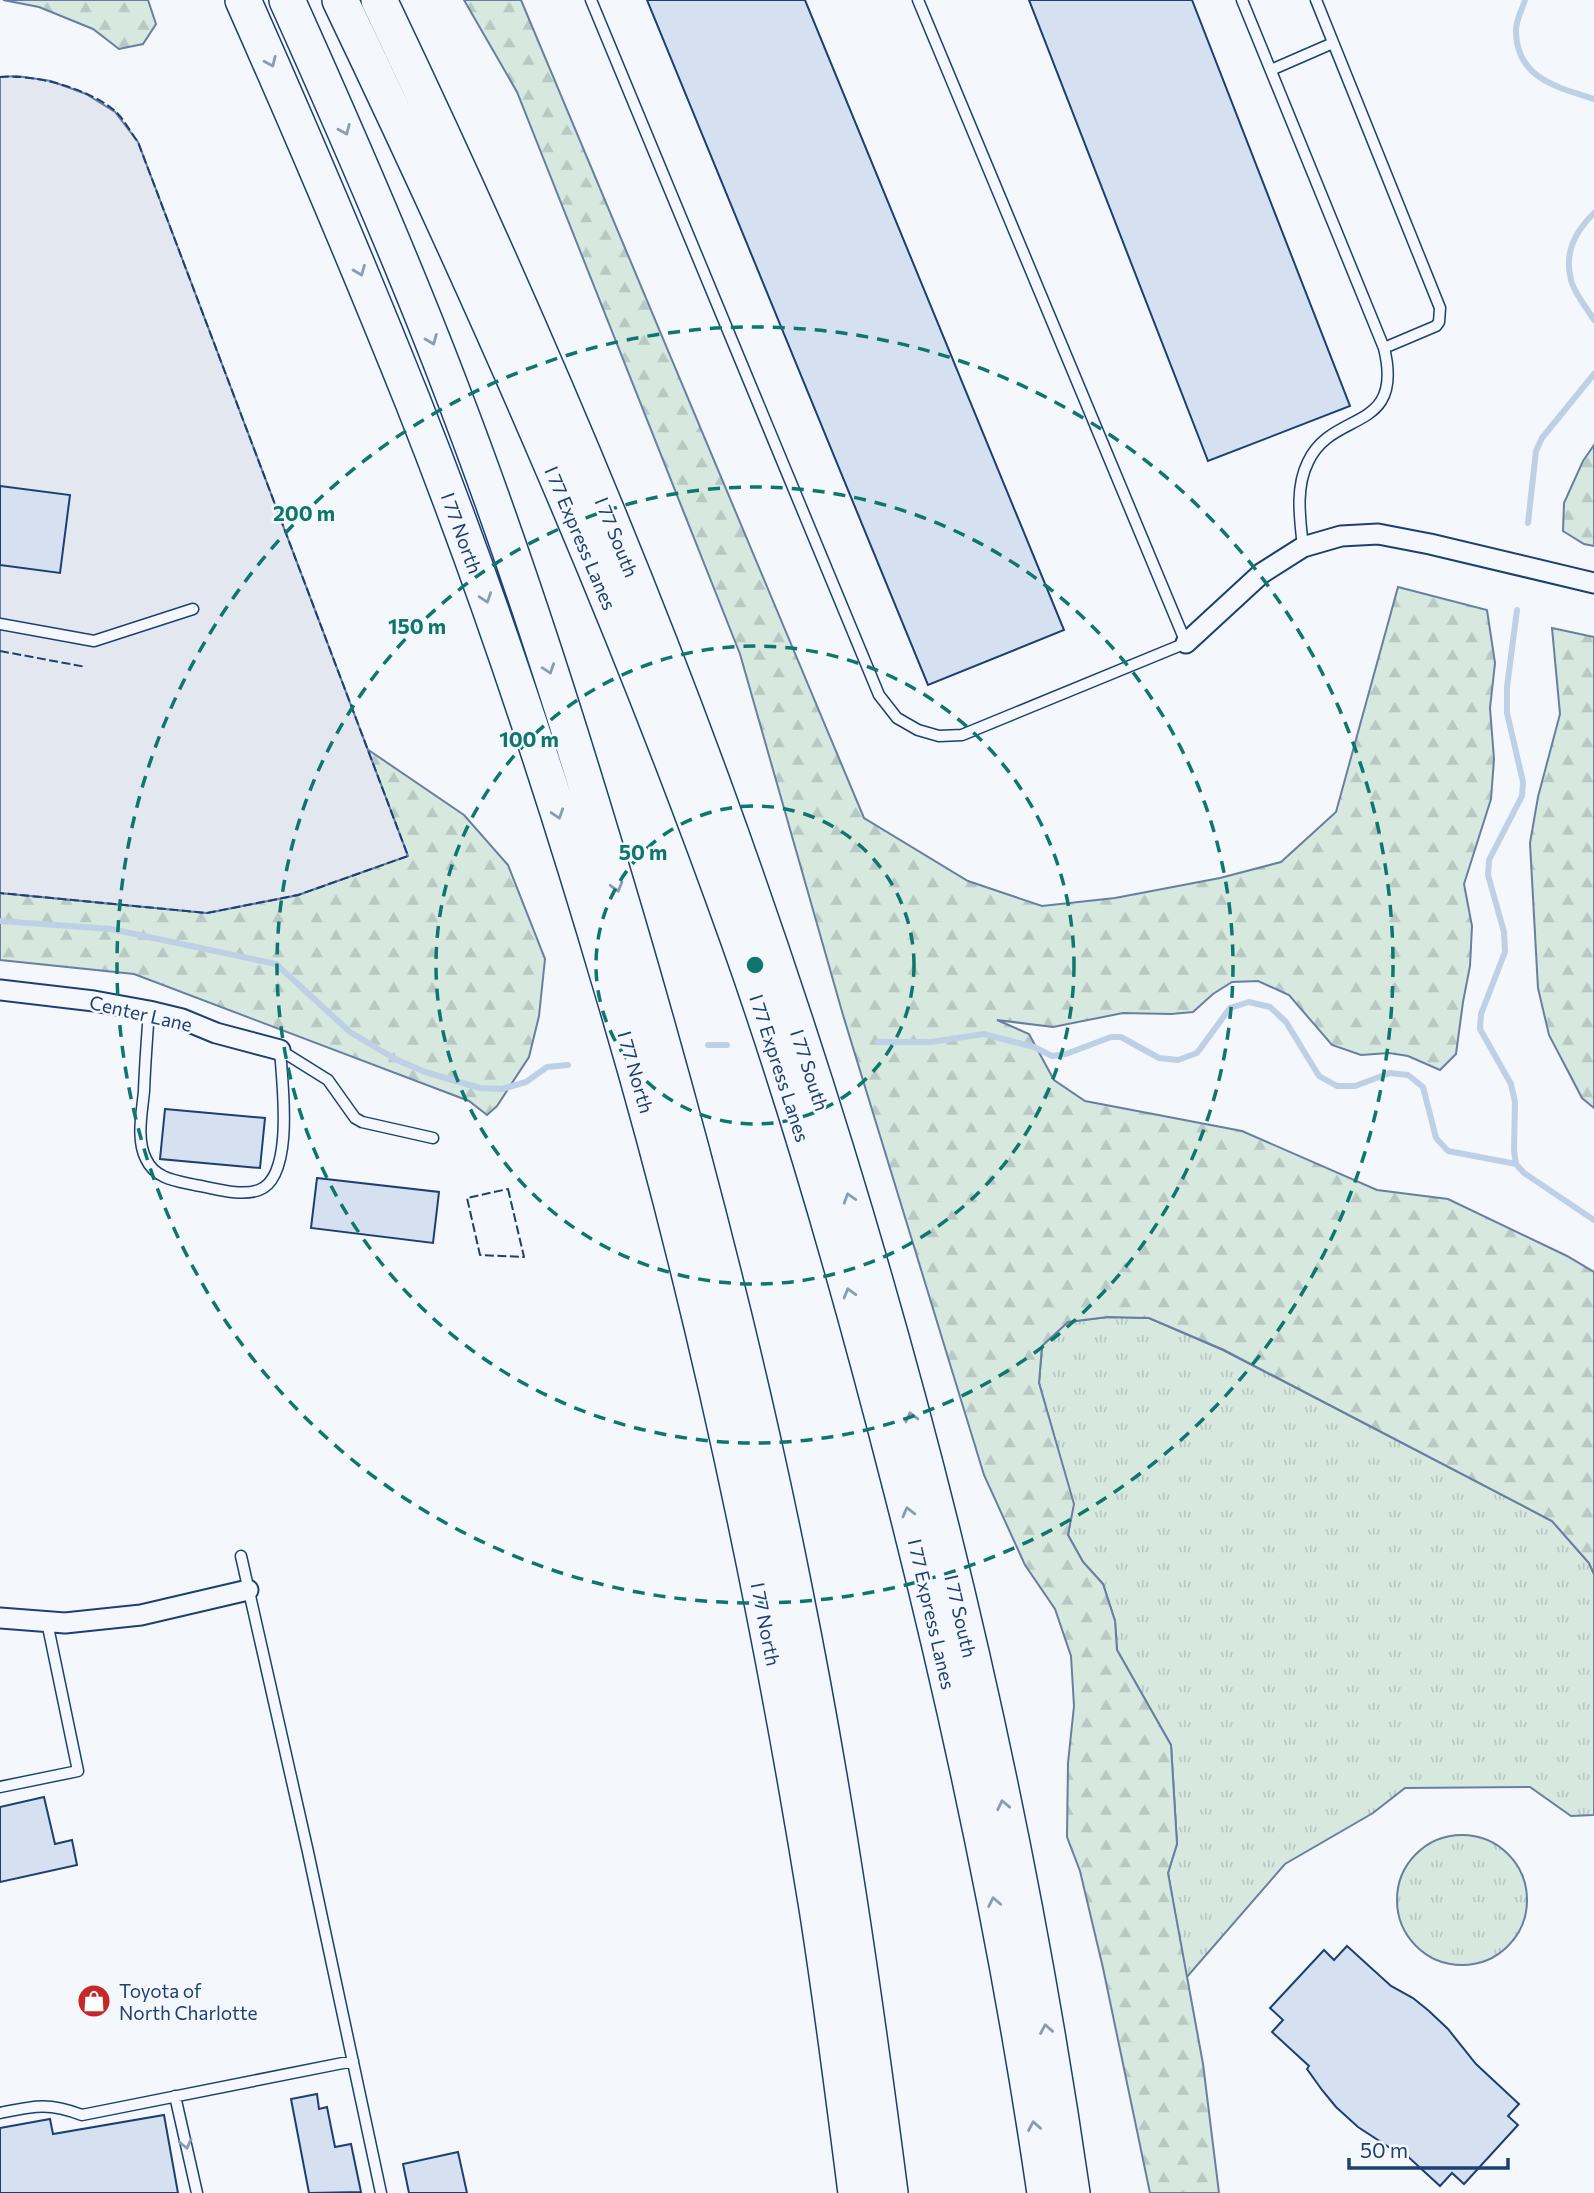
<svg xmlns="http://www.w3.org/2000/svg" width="1594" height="2193" viewBox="0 0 1594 2193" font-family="Commissioner,sans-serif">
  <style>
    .grass { fill: url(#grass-tufts); stroke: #687fa3; stroke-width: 2 }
    .forest { fill: url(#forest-firs); stroke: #687fa3; stroke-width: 2 }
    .parking { fill: #e3e8f0; stroke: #687fa3; stroke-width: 2 }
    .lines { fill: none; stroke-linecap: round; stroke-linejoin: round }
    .stream { stroke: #bed0e5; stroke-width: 6 }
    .building { fill: #d5e0f0; stroke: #1d3f73; stroke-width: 2 }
    .lane-casing { stroke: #1d3f73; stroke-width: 13 }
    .street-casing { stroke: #1d3f73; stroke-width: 23 }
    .highway-casing { stroke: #1d3f73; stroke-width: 38 }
    .lane { stroke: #f4f7fb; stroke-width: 10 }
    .street { stroke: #f4f7fb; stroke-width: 19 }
    .highway { stroke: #f4f7fb; stroke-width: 35 }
    .fence { stroke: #1d3f73; stroke-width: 2; stroke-dasharray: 9 3.5; stroke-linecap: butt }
    .oneway { stroke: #889bb7 }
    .ring { fill: none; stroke: #0f766e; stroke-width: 3.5; stroke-dasharray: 12 9 }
    .labels { text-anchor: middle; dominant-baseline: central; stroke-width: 5; stroke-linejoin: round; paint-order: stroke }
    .street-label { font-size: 19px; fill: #1d3f73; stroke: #f4f7fb }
    .poi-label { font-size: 19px; fill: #1d3f73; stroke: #f4f7fb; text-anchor: start }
    .centre { fill: #0f766e; stroke: #f4f7fb; stroke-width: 3.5 }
    .ring-label { font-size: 21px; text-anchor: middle; font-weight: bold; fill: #0f766e; stroke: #f4f7fb; stroke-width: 5; stroke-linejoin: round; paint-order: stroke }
  </style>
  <defs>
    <pattern id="grass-tufts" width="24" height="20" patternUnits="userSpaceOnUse" patternTransform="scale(1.75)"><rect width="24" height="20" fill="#d7e8df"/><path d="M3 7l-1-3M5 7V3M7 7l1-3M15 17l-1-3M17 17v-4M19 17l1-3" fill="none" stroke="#b8c8c3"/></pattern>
    <pattern id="forest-firs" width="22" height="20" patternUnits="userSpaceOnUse" patternTransform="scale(1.75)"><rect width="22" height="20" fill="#d7e8df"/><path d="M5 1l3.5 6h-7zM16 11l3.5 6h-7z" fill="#b8c8c3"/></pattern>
  </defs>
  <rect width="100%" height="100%" fill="#f4f7fb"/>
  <path class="grass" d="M1108,1317L1149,1318L1223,1350L1552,1521L1589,1563L1594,1574V1815L1571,1816L1530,1787L1405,1788L1373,1813L1285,1864L1186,1978L1168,1873L1177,1844L1171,1745L1117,1650L1115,1621L1103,1584L1083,1562L1068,1535L1073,1504L1039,1383L1042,1346L1067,1322Z
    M1397 1900a65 65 0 1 1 130 0a65 65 0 1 1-130 0Z"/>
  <path class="forest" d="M3,0H148L156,24L143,44L119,49L93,29L39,7Z
    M464,0H521L864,818L968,881L1042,906L1115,898L1220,878L1281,862L1336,812L1398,587L1487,610L1495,663L1490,708L1494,759L1491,799L1464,884L1472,926L1470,966L1463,1002L1456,1054L1440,1070L1408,1056L1389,1053L1361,1055L1332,1045L1289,995L1258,981L1232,982L1213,994L1193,1012L1171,1014L1123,1013L1053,1027L997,1020L1029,1034L1054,1080L1085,1101L1242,1131L1377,1190L1448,1199L1567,1256L1594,1272V1574L1589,1563L1552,1521L1224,1350L1149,1318L1108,1317L1068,1322L1042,1346L1039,1383L1074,1504L1068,1535L1083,1562L1103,1584L1115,1621L1117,1650L1171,1745L1177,1844L1168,1873L1203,2064L1219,2193H1150L1103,1968L1080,1871L1067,1837L1068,1763L1074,1706L1071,1656L1055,1609L1025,1565L984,1475L843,1015L740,654L517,92Z
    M1594,445V546L1584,544L1563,531L1564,503L1583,461Z
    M1552,628L1594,637V1108L1582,1098L1549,1035L1538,988L1530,843L1538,797L1560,714Z
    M367,749L464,815L508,865L545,959L539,1016L529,1057L497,1106L487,1115L469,1101L134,974L0,960V893L207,913L298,895L407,856Z"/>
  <path class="parking" d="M17,76L51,81L86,94L115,112L138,142L408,856L298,895L207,913L0,893V77Z"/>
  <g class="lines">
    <path class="stream" d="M1525,0C1522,10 1515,22 1516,32C1517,79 1558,87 1594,99
      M1594,213C1575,232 1564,252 1571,280C1574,293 1587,308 1594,320
      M1528,523L1536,451L1542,438L1594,374
      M1517,610L1507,687V713L1523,782L1522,796L1489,860L1488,875L1504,932L1505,952L1481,1014L1480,1029L1511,1084L1515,1102L1514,1151L1516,1164L1524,1173L1594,1220
      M0,921L111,929L276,964L350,1032L395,1059L425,1072L480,1088L502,1089L526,1082L547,1067L568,1065
      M878,1042H931L984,1034L1034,1047L1052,1056L1066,1054L1111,1037H1121L1159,1058L1178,1060L1197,1053L1230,1008L1249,1002L1270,1007L1286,1022L1319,1076L1337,1086H1355L1390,1073L1408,1075L1423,1087L1436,1138L1448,1151L1516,1164
      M708,1045H727"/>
  </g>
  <path class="building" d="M647,0H805L1064,630L928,685Z
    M1029,0H1192L1350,406L1208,461Z
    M0,486L70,495L60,573L0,565Z
    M165,1109L265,1118L260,1168L160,1159Z
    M317,1178L439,1192L433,1243L311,1228Z
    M44,1797L55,1844L72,1840L77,1865L0,1882V1807Z
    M1347,1946L1391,1986L1413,1998L1429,2011L1448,2029L1476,2064L1519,2104L1508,2116L1518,2125L1464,2184L1452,2173L1440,2186L1404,2153L1401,2155L1358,2127L1336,2107L1322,2090L1307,2069L1309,2066L1272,2032L1283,2020L1270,2008L1324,1950L1334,1960Z
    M317,2094L319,2109L327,2107L335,2147L351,2144L361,2192L309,2193L291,2099Z
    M164,2115L178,2193H0V2128L50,2119L53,2134Z
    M458,2152L467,2193H409L403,2164Z"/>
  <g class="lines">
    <defs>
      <path id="lane" d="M591,0L879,695L897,718L918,730L939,736L962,735L1186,643L918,0
        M1242,0L1384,348
        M1271,70L1333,43
        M1303,547C1300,519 1295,488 1308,462C1332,409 1405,434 1384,348L1436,326L1439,322L1440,308L1316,0
        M0,624L94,641L193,609
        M149,1011C147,1038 145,1064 144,1091C142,1113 136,1139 146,1159C155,1179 177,1181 195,1185C214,1188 240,1197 259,1190C295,1177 282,1081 280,1050
        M280,1050L328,1080L355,1118L362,1122L433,1138
        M241,1556L308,1852L381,2193
        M0,1787L78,1771L47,1622
        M175,2096L197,2193
        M0,2113C34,2106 48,2102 82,2115L353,2061"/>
      <path id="street" d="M1186,643L1262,573L1303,547L1341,536L1378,534L1430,544L1594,583
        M0,990L94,1001L149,1011L182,1019L216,1033L280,1050
        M0,1618L65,1623L141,1615L248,1590"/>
      <path id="highway" d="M243,0C302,133 359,267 413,402C489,594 554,791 612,989C702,1290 767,1599 817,1908C832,2003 844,2098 856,2193
        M287,0C345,129 402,259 452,391C518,563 573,738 625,914C691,1138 750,1364 795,1593C835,1791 864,1992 890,2193
        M340,0C487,307 625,620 739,941C801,1116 852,1296 898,1476C959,1712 1010,1952 1045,2193
        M379,0C502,258 617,521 715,790C880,1243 1003,1715 1072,2193"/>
    </defs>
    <use href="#lane" class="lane-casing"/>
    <use href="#street" class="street-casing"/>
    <use href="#highway" class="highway-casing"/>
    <use href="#lane" class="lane"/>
    <use href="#street" class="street"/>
    <use href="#highway" class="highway"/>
    <path class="fence" d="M0,77C34,74 88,88 115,111C124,119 131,133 138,142L408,856L298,895L207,913L0,893
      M0,651L86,667
      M508,1189L524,1257L480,1255L467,1198Z"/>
  </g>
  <defs><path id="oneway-chevron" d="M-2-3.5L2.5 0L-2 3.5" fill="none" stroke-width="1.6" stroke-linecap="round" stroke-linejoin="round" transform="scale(1.75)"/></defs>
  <g class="oneway">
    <use href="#oneway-chevron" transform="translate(271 62) rotate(66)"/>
    <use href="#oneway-chevron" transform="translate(345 130) rotate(67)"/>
    <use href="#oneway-chevron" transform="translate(360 271) rotate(68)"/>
    <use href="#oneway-chevron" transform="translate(432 340) rotate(68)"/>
    <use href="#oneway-chevron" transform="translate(486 598) rotate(71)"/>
    <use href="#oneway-chevron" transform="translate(549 669) rotate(71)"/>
    <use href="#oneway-chevron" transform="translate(558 814) rotate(72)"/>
    <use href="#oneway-chevron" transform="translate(617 887) rotate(74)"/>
    <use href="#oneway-chevron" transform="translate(849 1198) rotate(-107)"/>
    <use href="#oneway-chevron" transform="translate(849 1293) rotate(-106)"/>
    <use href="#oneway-chevron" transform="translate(911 1417) rotate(-104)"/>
    <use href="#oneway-chevron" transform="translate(908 1512) rotate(-104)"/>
    <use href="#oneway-chevron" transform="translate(1003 1805) rotate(-102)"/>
    <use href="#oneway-chevron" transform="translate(994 1902) rotate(-101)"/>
    <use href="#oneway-chevron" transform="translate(1046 2029) rotate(-100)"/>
    <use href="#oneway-chevron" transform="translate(1034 2126) rotate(-100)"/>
    <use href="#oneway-chevron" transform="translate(186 2144) rotate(77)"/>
  </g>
  <g class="ring">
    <circle cx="755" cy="965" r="159"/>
    <circle cx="755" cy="965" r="319"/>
    <circle cx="755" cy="965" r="478"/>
    <circle cx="755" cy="965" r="638"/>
  </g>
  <defs>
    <symbol id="shop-disc" viewBox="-11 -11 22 22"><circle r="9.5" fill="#c62828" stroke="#f4f7fb"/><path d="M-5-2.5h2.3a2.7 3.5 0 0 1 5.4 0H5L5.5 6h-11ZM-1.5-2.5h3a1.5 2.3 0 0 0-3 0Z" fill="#fff"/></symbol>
  </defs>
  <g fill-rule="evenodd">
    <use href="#shop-disc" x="75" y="1982" width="38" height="38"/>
  </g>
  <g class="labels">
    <g class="street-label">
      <text transform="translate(462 533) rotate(70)">I 77 North</text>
      <text transform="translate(617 537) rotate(68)">I 77 South</text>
      <text transform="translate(581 538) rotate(67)">I 77 Express Lanes</text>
      <text transform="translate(141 1013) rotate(13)">Center Lane</text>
      <text transform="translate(780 1068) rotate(72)">I 77 Express Lanes</text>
      <text transform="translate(810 1070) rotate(72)">I 77 South</text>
      <text transform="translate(636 1072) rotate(74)">I 77 North</text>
      <text transform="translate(932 1614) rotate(77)">I 77 Express Lanes</text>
      <text transform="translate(961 1616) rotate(77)">I 77 South</text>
      <text transform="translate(766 1624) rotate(79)">I 77 North</text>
    </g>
    <g class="poi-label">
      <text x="119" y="1990">Toyota of<tspan x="119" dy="22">North Charlotte</tspan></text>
    </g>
  </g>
  <circle cx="755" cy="965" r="10" class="centre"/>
  <g class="ring-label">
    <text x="304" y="521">200 m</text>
    <text x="417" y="634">150 m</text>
    <text x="529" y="747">100 m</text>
    <text x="643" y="860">50 m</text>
  </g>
  <path d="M1349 2158v10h159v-10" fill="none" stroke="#1d3f73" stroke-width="3.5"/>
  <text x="1360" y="2158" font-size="21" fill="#1d3f73" stroke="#f4f7fb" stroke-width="5" paint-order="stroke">50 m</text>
</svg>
